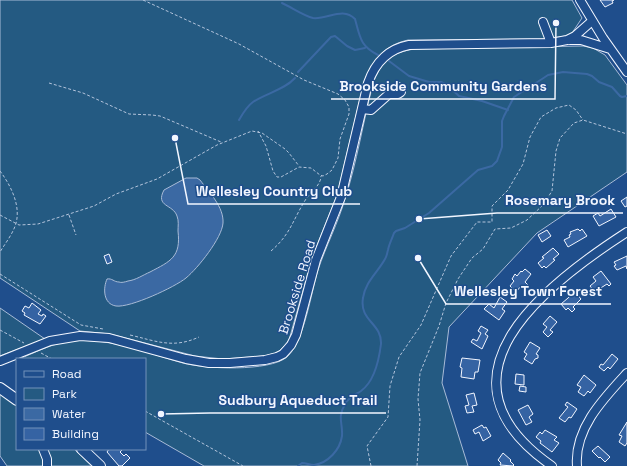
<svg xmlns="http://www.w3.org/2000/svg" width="627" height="466" viewBox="0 0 627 466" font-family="'Space Grotesk',sans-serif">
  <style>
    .green { fill: #245a82; stroke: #a8bbd7 }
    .water { fill: #3b69a3; stroke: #a8bbd7 }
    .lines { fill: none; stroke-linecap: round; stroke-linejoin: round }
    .stream { stroke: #3b69a3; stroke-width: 2 }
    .building { fill: #3563a3; stroke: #f2f6ff }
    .minor-casing { stroke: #f2f6ff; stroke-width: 10 }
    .major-casing { stroke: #f2f6ff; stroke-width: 12 }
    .path { stroke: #b3c4dc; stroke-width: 1; stroke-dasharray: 3 2; stroke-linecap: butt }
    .minor { stroke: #1f4e8c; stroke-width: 8 }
    .major { stroke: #1f4e8c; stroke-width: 10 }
    .labels { text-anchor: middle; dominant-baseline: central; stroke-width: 3; stroke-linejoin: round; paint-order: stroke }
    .street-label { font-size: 13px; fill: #f2f6ff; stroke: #1f4e8c }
    .leader { fill: none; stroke: #f2f6ff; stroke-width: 1.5 }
    .callout-dot { fill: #f2f6ff; stroke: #1f4e8c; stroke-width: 1.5 }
    .callout-label { font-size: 14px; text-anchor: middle; font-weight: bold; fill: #f2f6ff; stroke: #1f4e8c; stroke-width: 3; stroke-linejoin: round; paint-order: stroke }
  </style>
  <rect width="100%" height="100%" fill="#1f4e8c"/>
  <path class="green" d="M0,0H572L582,18L572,33L566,36L542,39L408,40C385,45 372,60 364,82L337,195L312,258L289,340L285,345L278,352L265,356L223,359L195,356L110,334L80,331L0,278Z
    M583,46L593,48L605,55L627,85V172L537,233L449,327L442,383L468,466H204L145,432V359H19C34,353 49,345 65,342C104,335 146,353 183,363C205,369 269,372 287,357C304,342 311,293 318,270C326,246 338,223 345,199C357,162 363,122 373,84C380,62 392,52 415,49Z
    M0,308L45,339L0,356Z
    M0,393L17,406V449H74L92,466H7L0,456Z"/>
  <path class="water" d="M186,178H197L200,180C209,192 224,207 223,223C222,238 198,268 186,278C175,287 130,308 116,306C103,304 103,288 107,279C112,278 114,282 119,282C121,283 125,282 128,281C136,280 143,275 150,272C171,261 181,257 178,231C178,226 179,221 177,216C173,204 155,207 164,190Z"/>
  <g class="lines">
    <path class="stream" d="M282,3C291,7 304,16 313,18C327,20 343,6 355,19C360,37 360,46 378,55
      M389,61L409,76L429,82H441L447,85L459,96L482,101L508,110
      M298,72L331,37L335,36L347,46L355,50L365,48
      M239,120C243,113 247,106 253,102C267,93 284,90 295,78
      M298,466L302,463C306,463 310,465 314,465C328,463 340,450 342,436C343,423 337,418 345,404C349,397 355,395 361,391C375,381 379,360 381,344C382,323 359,321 363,298C365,282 378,272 385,259C387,256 387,253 388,250C389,244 392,239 394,233L396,231L405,228L429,213L478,170L492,166L497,161L502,147V121L504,116L514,97L542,79L548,75L563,72L587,74L592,76L599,82L612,87L620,96L622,97L627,96"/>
  </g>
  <path class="building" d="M600,0H614L612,1L613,3L605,7Z
    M627,197V206L625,207L621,201Z
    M611,209L616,217L599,226L593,216L598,213L600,216Z
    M578,229L580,231L582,229L587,236L568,247L564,240L570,237L569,235L571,234L570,232Z
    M547,230L551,236L542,242L538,235Z
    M553,248L559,254L553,259L555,260L546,268L544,266L542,268L538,263L544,258L542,257Z
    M109,254L112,262L107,264L104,256Z
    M627,256V269L626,266L617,270L614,266L616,265L614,262Z
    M525,269L531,274L525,282L528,285L525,289L521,286L516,292L510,286L514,281L512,279L515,274L517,276L521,271L522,272Z
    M601,271L611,284L609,286L607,284L596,291L595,290L594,291L590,286L596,281L593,277Z
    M575,292L581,299L573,307L575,309L572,312L568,308L566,310L561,304Z
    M500,297L507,302L502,309L505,311L499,320L484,309L489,304L494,308Z
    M32,303L41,310L38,314L42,316L43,314L46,316L40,324L24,315L25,313L22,311L25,306L29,308Z
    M550,316L557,322L550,330L553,332L548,337L543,332L547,327L543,324Z
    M481,326L488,330L485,334L488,336L482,349L471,342L473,339L477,341L481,333L478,331Z
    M530,342L540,348L536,354L538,355V358L535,359L532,364L524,359L527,354L524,352Z
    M612,354L618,359L610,369L608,367L604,371L599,367L601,364L603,365Z
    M462,358L480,360L478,372H475L474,379L461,377L462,368L460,367Z
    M516,374L524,375V385L515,384Z
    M584,375L596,385L590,393L588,391L584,396L578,392L581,387L577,385Z
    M520,386L526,387V392L519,391Z
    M474,393L477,405L472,406L474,412L467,413L465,406L469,405L466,395Z
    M567,402L577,409L571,418L569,417L565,422L559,418L568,407L565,405Z
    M528,405L533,414L529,417L532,422L526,425L518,410Z
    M627,422V443L625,446L619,442L622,436L619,435Z
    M482,425L484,428L486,427L491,436L483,441L479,432L475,434L473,430Z
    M545,430L557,437L554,440L559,443L552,452L540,443L541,441L536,437L540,432L542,434Z
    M598,446L610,457L605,462L600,457L599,458L592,451Z
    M109,449H123L120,452L124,456L126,454L130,458L122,466H119L107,452Z
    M503,453L511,460L510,461L514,465L513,466L500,465L501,463L498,460Z"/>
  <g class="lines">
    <defs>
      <path id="minor" d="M580,0L603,38L627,72
        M543,22L551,43
        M570,40H581L610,49
        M362,109L371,110L389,94H398L401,92V90L398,87L389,94
        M0,361L50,341L80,336L109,338L186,359L209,363H230L265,360L277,357L283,354L291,345L296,335L316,260L341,197L368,83C375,63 388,49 409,45L551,43L567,40L575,36L592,21
        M43,449L47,459V466
        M552,466C425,378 543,286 627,232
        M577,466C574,429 603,399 627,373"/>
      <path id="major" d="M0,388L17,400
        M82,449L100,466"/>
    </defs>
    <use href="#minor" class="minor-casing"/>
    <use href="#major" class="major-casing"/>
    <path class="path" d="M143,0L239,44L304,80L338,94L345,100L349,107V114L340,139L338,158L332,170L327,174L323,176L320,175L311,168L299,167L281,177H277L273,171L266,146L258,131
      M49,83L83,93L129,114L152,115L160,116L221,142
      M0,171C9,183 19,201 17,218C16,230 6,242 0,252
      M0,215L19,225L38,224L94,206L116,194L157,179L217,145L252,131L262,133L285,149L289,153L299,166
      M69,215L76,235
      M271,251C291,234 293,219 306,199C311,192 321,185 321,176
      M0,274L81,325L103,329
      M0,330L24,343
      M130,335C156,341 173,349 199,337
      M41,353L52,359
      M145,411L243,466
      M371,466L367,446L388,417L390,386L399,357L421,325L451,256L477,222H492V206L508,190L523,164L530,137L541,117L556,108L569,105L576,110L583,120
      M417,466L420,420L418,399L420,373L439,326L446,303L458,279L472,258L483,249L495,229L511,228L527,220L543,205L552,191L556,151L560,138L574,123L583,120L627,134"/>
    <use href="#minor" class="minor"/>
    <use href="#major" class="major"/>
  </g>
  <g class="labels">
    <g class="street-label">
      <text transform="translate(297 287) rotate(-73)">Brookside Road</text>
    </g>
  </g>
  <path class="leader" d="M556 23L555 99H331M175 138L188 204H360M419 219L497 213H623M418 258L446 304H611M161 414L210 413H386"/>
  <g class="callout-dot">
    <circle cx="556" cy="23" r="4"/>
    <circle cx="175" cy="138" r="4"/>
    <circle cx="419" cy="219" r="4"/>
    <circle cx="418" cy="258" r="4"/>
    <circle cx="161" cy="414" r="4"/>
  </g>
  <g class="callout-label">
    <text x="443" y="91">Brookside Community Gardens</text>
    <text x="274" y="196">Wellesley Country Club</text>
    <text x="560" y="205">Rosemary Brook</text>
    <text x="528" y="296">Wellesley Town Forest</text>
    <text x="298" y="405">Sudbury Aqueduct Trail</text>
  </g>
  <rect x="16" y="358" width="130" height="92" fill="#1f4e8c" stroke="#7391ba"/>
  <rect x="24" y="371" width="20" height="6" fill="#1f4e8c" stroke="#7391ba"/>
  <text x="52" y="378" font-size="12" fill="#f2f6ff">Road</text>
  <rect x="24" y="388" width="20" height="12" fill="#245a82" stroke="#7391ba"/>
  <text x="52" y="398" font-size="12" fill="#f2f6ff">Park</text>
  <rect x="24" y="408" width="20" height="12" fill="#3b69a3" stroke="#7391ba"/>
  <text x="52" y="418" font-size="12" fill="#f2f6ff">Water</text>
  <rect x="24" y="428" width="20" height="12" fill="#3563a3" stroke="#7391ba"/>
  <text x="52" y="438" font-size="12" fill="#f2f6ff">Building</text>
</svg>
